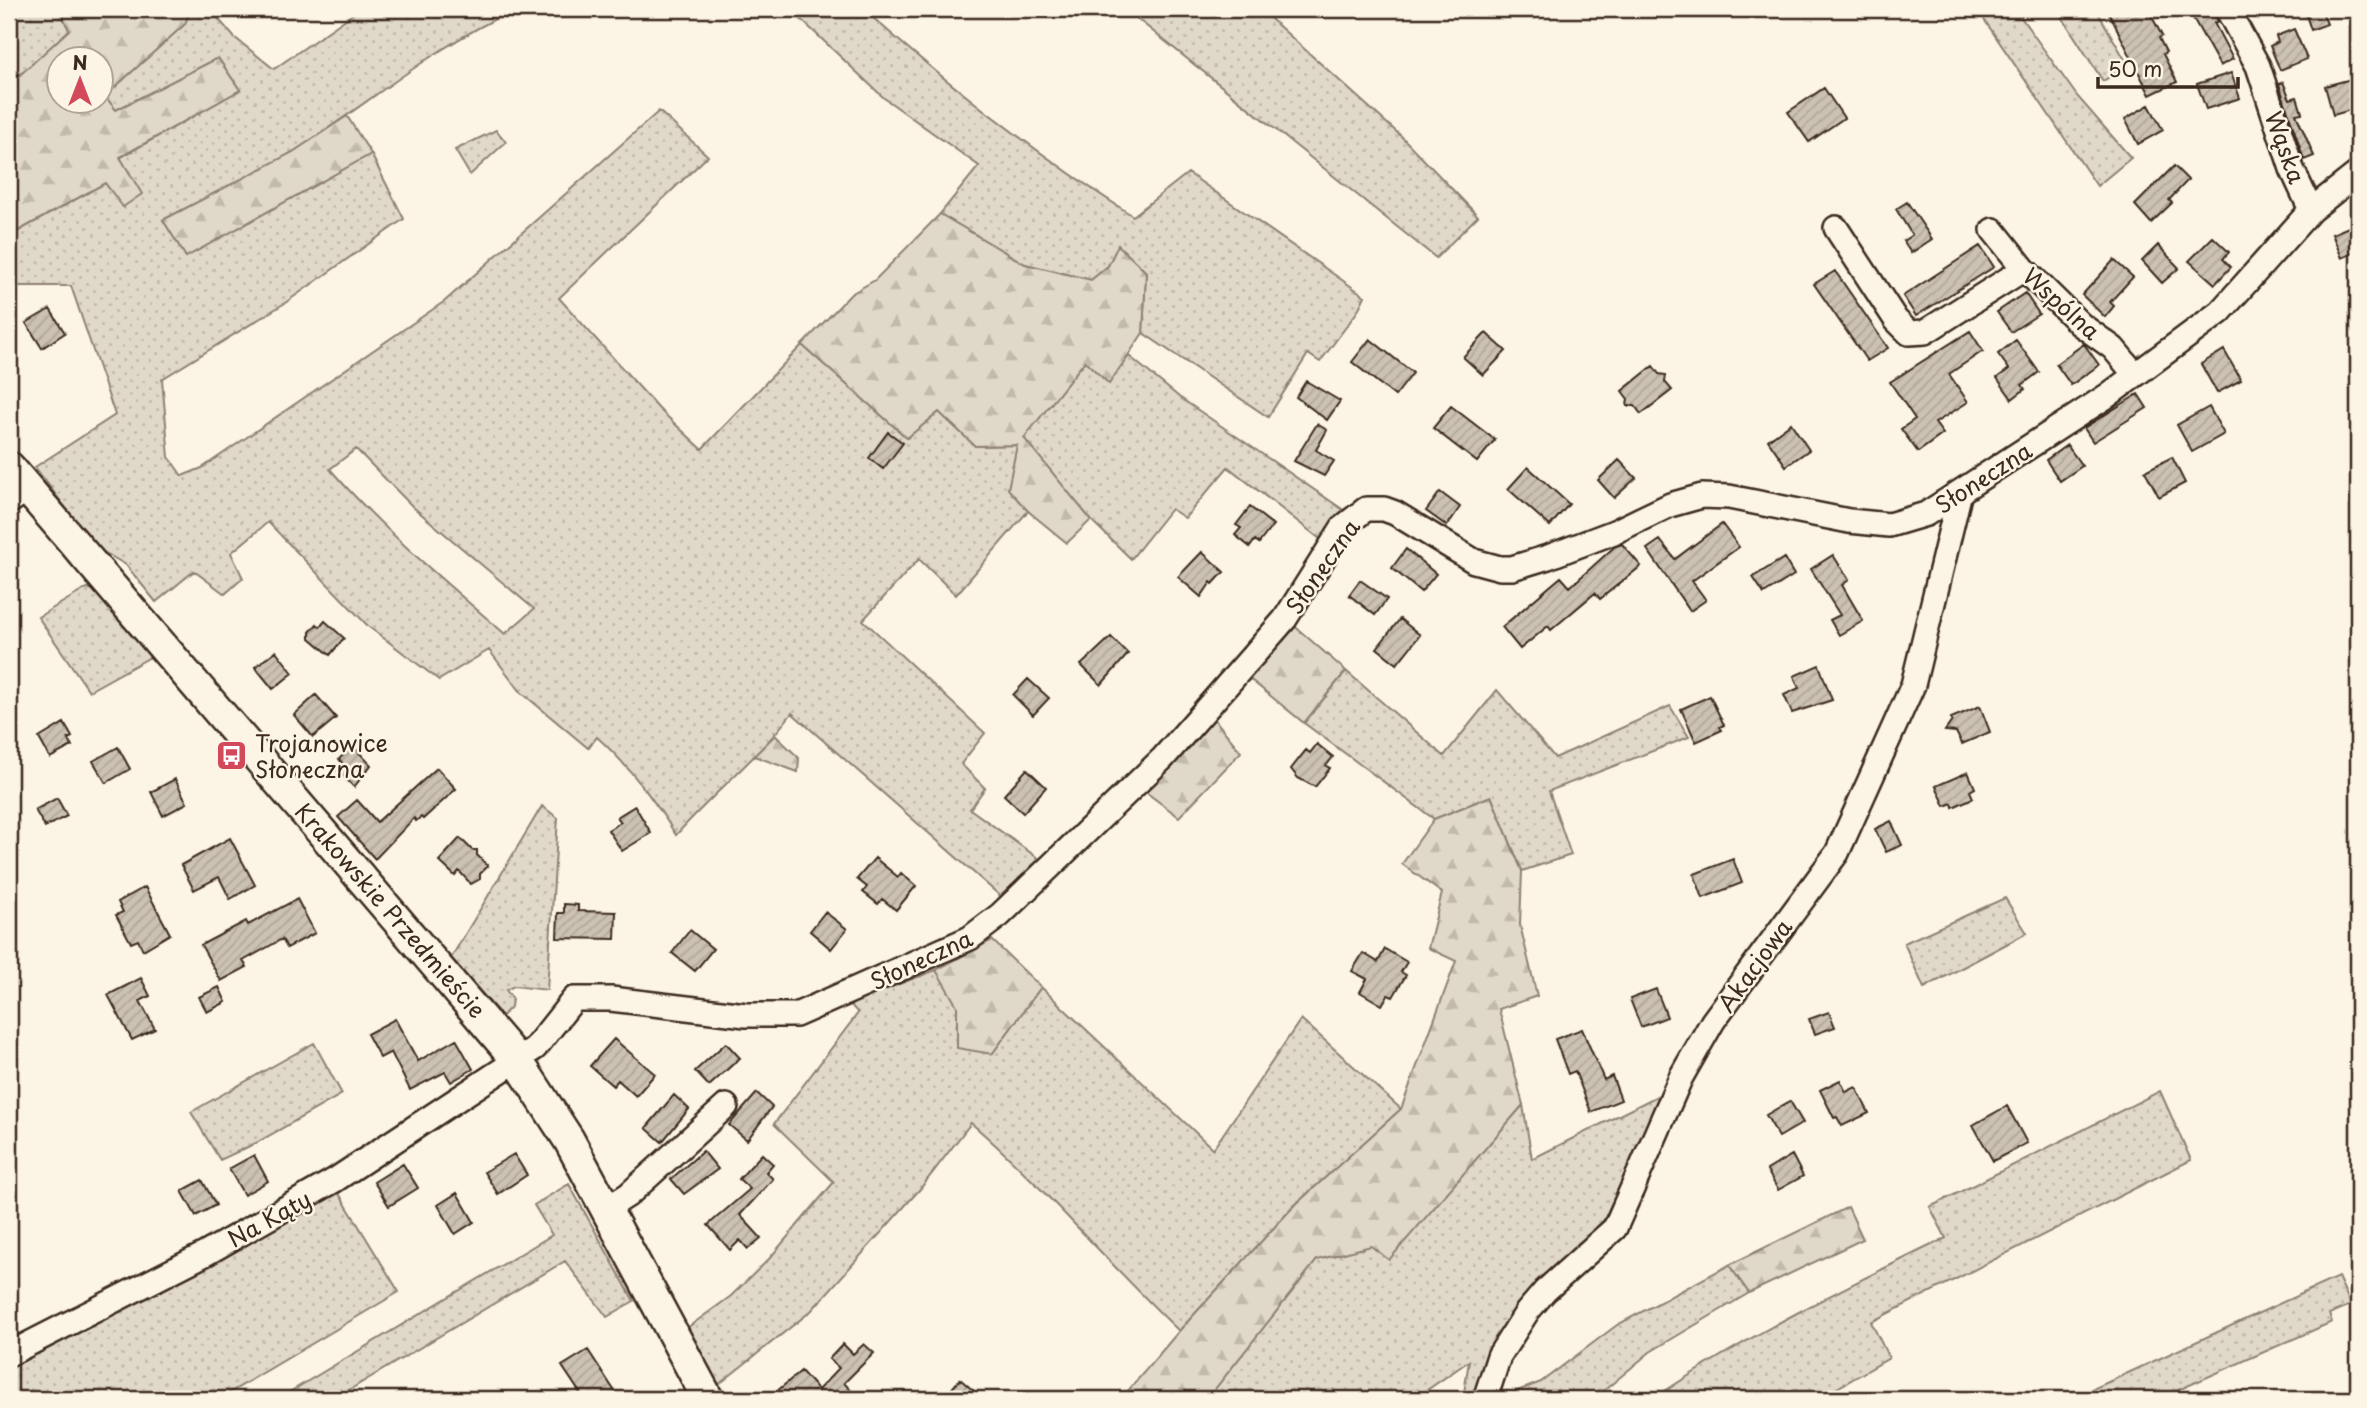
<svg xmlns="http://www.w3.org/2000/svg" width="2367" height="1408" viewBox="0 0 2367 1408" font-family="'Playpen Sans',sans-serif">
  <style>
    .grass { fill: url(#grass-dots); stroke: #8e8173; stroke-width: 2; fill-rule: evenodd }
    .forest { fill: url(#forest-firs); stroke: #8e8173; stroke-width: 2; fill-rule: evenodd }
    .building { fill: url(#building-hatch); stroke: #3b2a1e; stroke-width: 2 }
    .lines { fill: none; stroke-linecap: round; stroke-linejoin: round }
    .minor-casing { stroke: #3b2a1e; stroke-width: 28 }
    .major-casing { stroke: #3b2a1e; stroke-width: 35 }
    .minor { stroke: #fcf5e5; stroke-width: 23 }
    .major { stroke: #fcf5e5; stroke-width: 30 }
    .labels { text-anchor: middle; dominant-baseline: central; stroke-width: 5; stroke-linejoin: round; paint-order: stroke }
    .street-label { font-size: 23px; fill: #3b2a1e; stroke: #fcf5e5 }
    .poi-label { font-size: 23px; fill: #3b2a1e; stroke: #fcf5e5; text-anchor: start }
  </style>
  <defs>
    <pattern id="grass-dots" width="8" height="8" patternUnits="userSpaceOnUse" patternTransform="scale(1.75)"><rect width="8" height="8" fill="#e0d8c8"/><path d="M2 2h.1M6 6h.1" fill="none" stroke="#c1baab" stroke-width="1.8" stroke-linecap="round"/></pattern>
    <pattern id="forest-firs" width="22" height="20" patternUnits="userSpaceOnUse" patternTransform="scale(1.75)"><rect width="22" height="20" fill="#e0d8c8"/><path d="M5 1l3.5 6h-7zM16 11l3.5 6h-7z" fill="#c1baab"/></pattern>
    <pattern id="building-hatch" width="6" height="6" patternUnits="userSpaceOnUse" patternTransform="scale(1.75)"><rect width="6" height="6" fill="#ccc2b3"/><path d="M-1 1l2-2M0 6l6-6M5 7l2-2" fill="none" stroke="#b0a79a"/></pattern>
  </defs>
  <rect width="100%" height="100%" fill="#fcf5e5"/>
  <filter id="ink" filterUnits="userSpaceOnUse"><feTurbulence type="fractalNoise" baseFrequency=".0143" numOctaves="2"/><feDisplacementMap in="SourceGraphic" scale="14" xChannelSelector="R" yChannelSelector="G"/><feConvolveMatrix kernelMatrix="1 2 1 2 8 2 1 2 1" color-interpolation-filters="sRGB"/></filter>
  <g filter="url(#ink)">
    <path class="grass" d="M9,9H67L61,13L70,30L9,85Z
      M190,9H210L234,37L274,69L360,9H516C436,45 369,103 296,150C254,177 207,197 163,220L186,257L371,154L404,219L285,303L162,379L169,457L182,476L202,468L445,301L659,111L708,156L559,298L659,409L702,449L802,345L907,438L939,412L975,446L1018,445L1009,489L1028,511L956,595L919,559L863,620L985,733L961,764L985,788L970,809L1042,861L1006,901L792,713C758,758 713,793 676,835C654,799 628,765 597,737L588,748L521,692L489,650L439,680L369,627L268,522L231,553L243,578L225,594L194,571L156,602L126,565L95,547L35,467L115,415L71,286H9V236L105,183L124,207L120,158L240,90L218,58L116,110L105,96L185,24ZM356,449L413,507L534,609L505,634C444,581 383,530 330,469Z
      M790,9H863C948,85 1037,154 1133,216L1188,173L1365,296L1357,312L1320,362L1308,354L1268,417L1143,333L1146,272L1118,246L1108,266L1091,280L1025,264L940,214L979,166L884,98Z
      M1125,9H1260L1401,136L1478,216L1436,258Z
      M1977,9H2015L2077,96L2131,158L2097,186Z
      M2076,9H2096L2128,65L2103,81L2062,17Z
      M496,130L506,142L470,175L455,150Z
      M1129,356L1179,397L1345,511L1324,542L1228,467L1185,518L1171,509L1131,559L1091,520L1023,438L1085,361L1109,383Z
      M87,588L94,590L152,656L89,691L38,617Z
      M1346,671L1444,756L1497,690L1555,758L1670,706L1689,737L1549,791L1571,855L1522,871L1491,796L1434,819L1304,723Z
      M542,806L558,818L547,990L514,986L506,990L512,998L511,1007L502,1016L451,958Z
      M2005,898L2027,933L1924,988L1904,943Z
      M936,970L992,1054L1041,987L1213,1149L1301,1019L1401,1109L1294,1206L1179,1331C1108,1264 1045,1187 971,1123L920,1189L811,1311L718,1385L687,1328L731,1296L769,1259L834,1182L774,1124L858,1013L849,1003Z
      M314,1043L342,1094L256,1143L220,1160L191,1112Z
      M2160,1091L2191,1160L1871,1322L1889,1358L1818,1399H1653C1746,1336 1845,1287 1946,1238L1930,1207Z
      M1665,1092L1600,1228L1524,1298L1484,1371L1477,1399H1463L1469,1361L1414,1399H1207L1317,1260L1371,1245L1389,1259L1523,1105L1532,1159Z
      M569,1184L634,1301L607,1317L565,1261L334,1399H278L552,1235L534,1205Z
      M335,1187L399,1292L219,1399H9V1361Z
      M1729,1265L1749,1293L1650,1352L1594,1399H1496L1541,1382L1617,1325Z
      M2338,1277L2351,1305L2329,1314L2332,1322L2158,1399H2071Z"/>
    <path class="forest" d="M67,9H190L185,24L105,96L116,110L218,58L240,90L120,157L142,194L123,207L105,183L9,236V85L69,30L61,13ZM60,60H102V102H60Z
      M347,116L371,154L186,257L163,220L293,152Z
      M940,214L1025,264L1091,280L1108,266L1118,245L1146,272L1143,333L1109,384L1085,361L1024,438L1091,520L1067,543L1028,511L1008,489L1017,445L975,446L939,412L907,438L802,345L851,294L875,280Z
      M1291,623L1346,671L1304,723L1246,676Z
      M1211,715L1241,752L1179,817L1143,790Z
      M775,735L799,758L798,772L754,756Z
      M1491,796L1522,871L1520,925L1537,996L1499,1009L1523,1105L1389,1260L1371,1246L1317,1260L1207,1399H1121L1179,1331L1294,1206L1401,1109L1456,961L1428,948L1442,893L1402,864L1434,819Z
      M992,940L1041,987L992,1054L957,1048V1006L936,970Z
      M1848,1207L1863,1239L1749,1293L1729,1265Z"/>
    <path class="building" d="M2107,9H2148L2162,36L2159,38L2166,52L2163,54L2177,82L2150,95Z
      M2188,9H2211L2218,21L2214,23L2233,59L2220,66Z
      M2312,9H2321L2327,24L2311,30L2305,12Z
      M2294,29L2307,59L2280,70L2270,46L2278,42L2276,36Z
      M2231,73L2240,98L2206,109L2197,84Z
      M2355,78L2358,108L2333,115L2325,86Z
      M2283,82L2290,99L2297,97L2302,113L2296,114L2314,156L2304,160L2279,84Z
      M1824,88L1844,118L1809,142L1788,112Z
      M2149,105L2163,130L2138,144L2125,119Z
      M2174,166L2188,180L2169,200L2172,203L2151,223L2135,205Z
      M1907,202L1932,239L1911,253L1903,241L1912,235L1896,209Z
      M2358,223V251L2342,258L2332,234Z
      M2213,237L2229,252L2223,259L2231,267L2215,284L2189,261Z
      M2158,245L2179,268L2162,283L2142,261Z
      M1980,246L1994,267L1916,316L1903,296Z
      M2114,260L2133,277L2110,302L2114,306L2105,317L2082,295Z
      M1835,271L1888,348L1867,361L1814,284Z
      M2025,293L2039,314L2011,332L1997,312Z
      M50,309L65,333L42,348L26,323Z
      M1970,331L1983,351L1949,374L1968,402L1935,423L1943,434L1918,452L1901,429L1915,419L1890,382Z
      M1486,333L1506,351L1483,375L1463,357Z
      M1370,339L1413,373L1395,396L1352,362Z
      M2016,340L2039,372L2022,385L2025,389L2012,399L1997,378L2009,369L1998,354Z
      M2084,344L2099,365L2071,385L2056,364Z
      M2224,350L2241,380L2217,393L2201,364Z
      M1653,366L1659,374L1666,375L1665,382L1672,390L1641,414L1635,406H1627L1628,399L1622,391Z
      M1306,381L1340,401L1327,420L1296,397Z
      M2138,394L2147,408L2093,442L2084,428Z
      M1451,406L1495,440L1477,462L1433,428Z
      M2209,407L2224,434L2192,452L2177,425Z
      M1791,423L1809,450L1786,466L1768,440Z
      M1317,424L1327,430L1316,450L1334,461L1324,476L1294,461Z
      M888,432L903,443L883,469L869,458Z
      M2067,445L2082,466L2060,481L2046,460Z
      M2172,457L2185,483L2159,497L2145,471Z
      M1619,460L1636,478L1614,498L1598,480Z
      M1528,467L1569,504L1550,526L1508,489Z
      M1440,492L1460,507L1447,526L1426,511Z
      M1250,507L1273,525L1259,543L1255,540L1250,547L1235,535L1241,528L1236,525Z
      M1722,524L1739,547L1692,581L1706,600L1690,611L1647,549L1660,540L1675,559Z
      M1622,544L1641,566L1600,599L1595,593L1551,630L1548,626L1520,649L1502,627L1561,577L1570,587L1614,547Z
      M1406,549L1436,574L1421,592L1392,568Z
      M1202,552L1224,572L1213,584L1211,582L1201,597L1178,577Z
      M1833,555L1849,580L1842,585L1863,621L1839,635L1830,620L1840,615L1811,569Z
      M1784,558L1794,575L1764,594L1753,577Z
      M1360,580L1387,599L1375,615L1349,595Z
      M1400,619L1420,635L1397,664L1377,648Z
      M325,621L344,638L330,655L310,638V632L317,624L320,627Z
      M1111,637L1128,654L1101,685L1081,665Z
      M276,651L293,673L273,689L255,667Z
      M1819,665L1832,700L1792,713L1784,695L1799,688L1794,676Z
      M1028,679L1049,698L1033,715L1013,695Z
      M316,695L336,718L313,737L294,715Z
      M1710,696L1724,725L1720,727L1722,730L1696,742L1681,709Z
      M1980,706L1990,732L1962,744L1956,732L1945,731L1952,721L1951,718Z
      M64,723L72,737L68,739L72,746L50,758L39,738Z
      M1317,744L1333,757L1326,766L1330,768L1315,787L1298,778L1291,769L1306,750L1310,753Z
      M353,746L371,765L354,787L337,770L343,764L339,759Z
      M118,747L130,769L106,783L93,761Z
      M437,768L456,789L423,819L421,817L416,821L414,818L375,859L338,817L357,800L377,822Z
      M1027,769L1046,787L1023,813L1004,795Z
      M1968,772L1975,788L1970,791L1973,798L1953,807L1952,803L1945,806L1936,786Z
      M175,779L187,803L163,816L151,792Z
      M57,798L67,816L45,827L35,810Z
      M635,806L651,833L622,851L608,830L621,822L617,817Z
      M1891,821L1902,845L1886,852L1875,829Z
      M230,838L255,885L230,899L219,877L194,890L181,865Z
      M460,838L472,850H477V855L488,866L480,874V879L471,884L459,871L455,876L439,861Z
      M875,858L898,877L901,873L916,886L896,910L882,899L878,904L863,892L867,887L857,879Z
      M1733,859L1742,883L1703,898L1694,874Z
      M145,887L170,934L143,950L138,940L131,943L116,915L123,912L118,902Z
      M297,899L315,933L287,948L282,939L243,961L247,967L221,981L201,945L246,921L248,925Z
      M564,904L578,905V911L616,912L615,939L557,938L558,913H564Z
      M825,912L847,929L831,949L810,931Z
      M690,930L713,949L695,971L672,953Z
      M1385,949L1407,962L1401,972L1406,975L1393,997L1388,995L1382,1005L1360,992L1367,979L1352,971L1363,953L1378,962Z
      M141,978L150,996L140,1001L155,1029L132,1040L108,995Z
      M219,987L226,1002L207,1012L199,997Z
      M1656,989L1667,1017L1641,1027L1630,999Z
      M1829,1012L1835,1027L1815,1034L1809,1019Z
      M395,1019L418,1061L456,1039L473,1069L451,1082L445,1072L410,1090L391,1052L380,1058L367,1034Z
      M1582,1029L1604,1080L1612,1076L1621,1100L1591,1112L1575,1071L1568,1074L1555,1039Z
      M614,1039L655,1074L636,1096L618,1080L613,1086L590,1066Z
      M726,1043L740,1058L709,1086L695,1071Z
      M1840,1080L1846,1092L1856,1087L1869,1113L1842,1126L1837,1117L1834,1118L1820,1090Z
      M757,1093L772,1107L747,1140L729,1125Z
      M674,1095L689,1109L662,1142L646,1128Z
      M1790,1101L1803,1123L1779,1137L1766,1115Z
      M2007,1106L2027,1143L1993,1161L1973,1125Z
      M703,1151L718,1169L684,1194L671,1179Z
      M514,1154L527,1175L498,1194L484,1172Z
      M762,1154L773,1164L766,1172L773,1179L740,1215L761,1238L748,1249L740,1240L730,1250L708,1225L750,1189L739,1179Z
      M254,1155L268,1181L244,1195L229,1169Z
      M1792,1155L1803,1176L1778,1190L1767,1170Z
      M403,1164L418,1188L389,1206L374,1182Z
      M202,1180L216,1205L196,1216L182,1191Z
      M457,1193L474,1222L455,1234L438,1205Z
      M843,1344L853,1354L864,1344L874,1353L844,1383L859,1399H784L777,1391L801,1371L818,1390L839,1368L829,1359Z
      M588,1350L610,1384L620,1399H584L562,1366Z
      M960,1379L983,1399H943Z"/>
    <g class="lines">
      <defs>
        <path id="minor" d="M2227,9L2258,66L2292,169L2311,210
          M1836,228L1896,320L1909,333L1925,332L2024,269
          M1993,230L2024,269L2080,324L2113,348L2134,373
          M9,502L28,489
          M606,1209L628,1195L726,1106
          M9,1354L205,1254L335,1180L535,1048L574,999H611L746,1015H796L970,938L1000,915L1163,758L1285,619L1343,527L1366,509H1384L1395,513L1474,561L1500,568H1512L1548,557L1614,532L1670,505L1702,496L1729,497L1849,521L1889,525L1926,514L2107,396L2220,312L2311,210L2358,173
          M1485,1399L1499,1356L1527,1312L1545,1291L1615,1228L1681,1077L1713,1021L1837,853L1913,685L1959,496"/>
        <path id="major" d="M9,467L517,1060L569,1140L708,1399"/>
      </defs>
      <use href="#minor" class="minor-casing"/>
      <use href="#major" class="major-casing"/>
      <use href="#minor" class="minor"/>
      <use href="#major" class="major"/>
    </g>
  </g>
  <defs>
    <symbol id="bus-square" viewBox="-11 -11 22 22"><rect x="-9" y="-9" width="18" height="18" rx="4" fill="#d1495b" stroke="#fcf5e5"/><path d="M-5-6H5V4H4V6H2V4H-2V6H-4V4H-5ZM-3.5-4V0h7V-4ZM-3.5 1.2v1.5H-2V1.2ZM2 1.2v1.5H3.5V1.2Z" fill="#fff"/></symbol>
  </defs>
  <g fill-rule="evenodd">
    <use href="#bus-square" x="214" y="738" width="35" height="35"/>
  </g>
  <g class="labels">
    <g class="street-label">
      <text transform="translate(2286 147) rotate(70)">Wąska</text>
      <text transform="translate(2062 303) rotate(42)">Wspólna</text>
      <text transform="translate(1983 477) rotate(-33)">Słoneczna</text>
      <text transform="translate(1322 566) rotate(-55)">Słoneczna</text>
      <text transform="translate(391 910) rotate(49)">Krakowskie Przedmieście</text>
      <text transform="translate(921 959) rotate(-25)">Słoneczna</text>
      <text transform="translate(1754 965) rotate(-54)">Akacjowa</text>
      <text transform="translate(269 1218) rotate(-29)">Na Kąty</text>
    </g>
    <g class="poi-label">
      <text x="255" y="742">Trojanowice<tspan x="255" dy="26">Słoneczna</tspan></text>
    </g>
  </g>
  <rect width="2367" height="1408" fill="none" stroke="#fcf5e5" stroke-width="35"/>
  <rect x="18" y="18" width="2332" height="1373" fill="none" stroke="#3b2a1e" stroke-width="2.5" filter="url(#ink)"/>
  <g transform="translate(80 80)"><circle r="33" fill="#fcf5e5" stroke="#afa495" stroke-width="2"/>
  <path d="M0-5L12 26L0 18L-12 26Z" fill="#d1495b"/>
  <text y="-10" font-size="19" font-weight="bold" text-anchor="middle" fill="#3b2a1e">N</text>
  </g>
  <path d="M2098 77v10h140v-10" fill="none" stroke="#3b2a1e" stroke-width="3.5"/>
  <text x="2108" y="77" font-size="21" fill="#3b2a1e" stroke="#fcf5e5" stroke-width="5" paint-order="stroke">50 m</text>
</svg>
